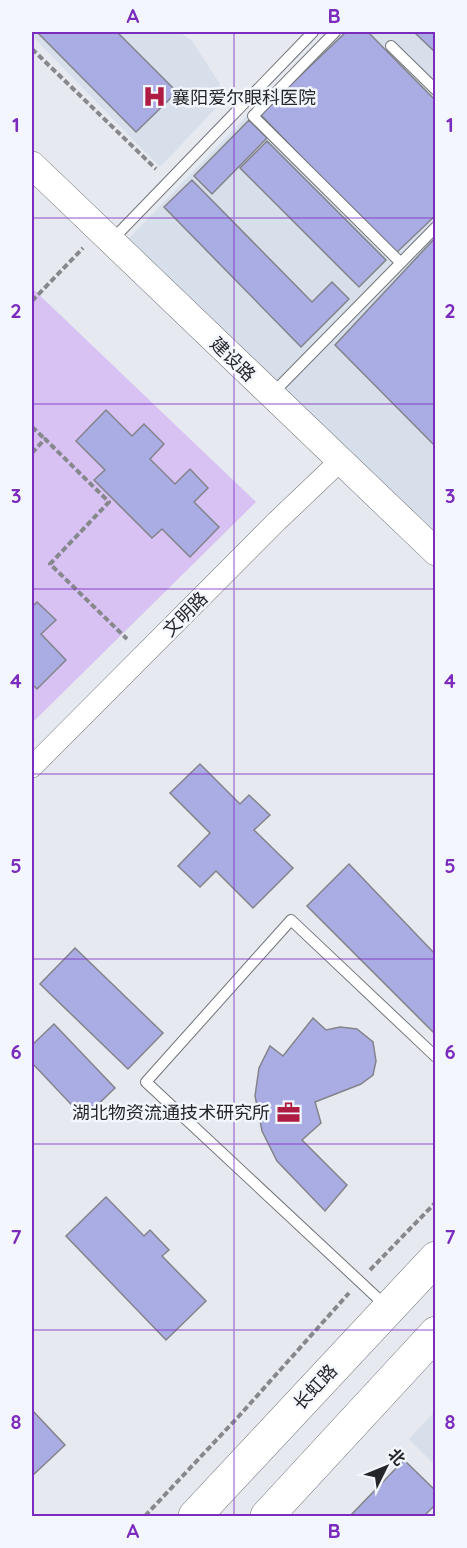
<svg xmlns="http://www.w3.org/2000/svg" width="467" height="1548" viewBox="0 0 467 1548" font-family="Quicksand,'Noto Sans SC',sans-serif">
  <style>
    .built { fill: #d7dfeb }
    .green { fill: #d8c1f3 }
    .building { fill: #aaace4; stroke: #83848a; stroke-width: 1.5 }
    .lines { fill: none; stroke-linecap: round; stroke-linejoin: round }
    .service-casing { stroke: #717479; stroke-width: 12 }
    .minor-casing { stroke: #717479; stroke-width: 22 }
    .tertiary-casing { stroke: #717479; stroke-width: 28 }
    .trunk-casing { stroke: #717479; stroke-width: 34 }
    .path { stroke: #86888c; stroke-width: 4; stroke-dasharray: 6 3; stroke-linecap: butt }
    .service { stroke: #fff; stroke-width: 10 }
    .minor { stroke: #fff; stroke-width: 21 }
    .tertiary { stroke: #fff; stroke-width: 27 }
    .trunk { stroke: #fff; stroke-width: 33 }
    .grid { fill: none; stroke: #7b2cbf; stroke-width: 1.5; stroke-opacity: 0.55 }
    .labels { text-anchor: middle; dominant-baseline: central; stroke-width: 5; stroke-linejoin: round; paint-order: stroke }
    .poi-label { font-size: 18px; fill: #252629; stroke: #f3f7fd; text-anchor: start }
    .street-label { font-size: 18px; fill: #252629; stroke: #f3f7fd }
    .neatline { fill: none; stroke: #7b2cbf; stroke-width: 2 }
    .grid-label { font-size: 20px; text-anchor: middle; font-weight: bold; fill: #7b2cbf }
  </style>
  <rect width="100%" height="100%" fill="#e6e9ef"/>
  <path class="built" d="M32,32H144L146,33L154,32H179L192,41L220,84L215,109L160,167L32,36Z
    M328,32H435V536L128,239Z
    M435,1411V1465L409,1439Z"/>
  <path class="green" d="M32,288L256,502L32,723Z"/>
  <path class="building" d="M37,32H117L177,92L136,132Z
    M346,32H368L436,101V215L395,254L260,114Z
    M414,32H436V53Z
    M249,120L267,138L212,194L194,176Z
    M267,141L386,260L359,287L240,168Z
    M192,180L312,302L332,282L349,299L301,347L164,207Z
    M436,237V447L335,345Z
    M106,410L132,436L144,424L164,444L150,459L175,484L190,469L208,488L194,502L219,527L190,557L162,529L152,538L94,480L105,470L76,441Z
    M37,602L56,620L41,634L66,660L37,689L32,684V607Z
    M200,764L240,804L249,795L270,815L254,830L293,868L253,908L216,871L200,887L178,866L210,833L170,793Z
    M349,864L436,955V1035L307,906Z
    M75,948L163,1033L128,1069L40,984Z
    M313,1018L326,1030L340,1027L357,1029L373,1042L376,1061L373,1075L361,1084L315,1102L321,1123L302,1140L347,1185L325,1211L277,1161L262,1131L255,1096L259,1068L270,1046L283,1056Z
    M54,1024L115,1088L84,1118L32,1063V1045Z
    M106,1197L144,1236L150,1230L169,1250L162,1256L206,1301L166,1340L66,1236Z
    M32,1410L65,1445L32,1476Z
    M404,1460L436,1491V1504L424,1516H350Z"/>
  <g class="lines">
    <defs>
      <path id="service" d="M335,32L253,116L400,262
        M391,46L436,90
        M111,241L313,32
        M271,395L436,227
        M386,1306L146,1082L291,920L436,1057"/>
      <path id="minor" d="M32,767L277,521L340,461"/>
      <path id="tertiary" d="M32,165L436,552"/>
      <path id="trunk" d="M195,1516L436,1258
        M267,1516L436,1333"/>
    </defs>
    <use href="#service" class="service-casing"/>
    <use href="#minor" class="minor-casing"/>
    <use href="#tertiary" class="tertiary-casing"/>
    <use href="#trunk" class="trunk-casing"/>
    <path class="path" d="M32,49L156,169
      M32,301L83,248
      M32,427L45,439
      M32,453L45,439L109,502L50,564L127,639
      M370,1270L436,1202
      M145,1516L239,1416L349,1293"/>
    <use href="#service" class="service"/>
    <use href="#minor" class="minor"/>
    <use href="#tertiary" class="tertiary"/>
    <use href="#trunk" class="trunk"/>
  </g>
  <path class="grid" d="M234,32V1516M32,218H436M32,404H436M32,589H436M32,774H436M32,959H436M32,1144H436M32,1330H436"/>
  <defs>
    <symbol id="hospital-bare" viewBox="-9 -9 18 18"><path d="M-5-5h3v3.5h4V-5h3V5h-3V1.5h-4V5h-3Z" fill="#af1c43" stroke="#f3f7fd" stroke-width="2.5" paint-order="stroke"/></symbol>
    <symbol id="office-bare" viewBox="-9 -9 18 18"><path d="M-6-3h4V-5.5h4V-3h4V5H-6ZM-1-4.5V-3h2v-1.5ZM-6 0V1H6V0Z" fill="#af1c43" stroke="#f3f7fd" stroke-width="2.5" paint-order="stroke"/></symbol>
  </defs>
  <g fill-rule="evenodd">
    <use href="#hospital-bare" x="138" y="80" width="33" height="33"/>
    <use href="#office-bare" x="272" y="1096" width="33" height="33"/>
  </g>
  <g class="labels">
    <g class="poi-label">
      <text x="172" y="97">襄阳爱尔眼科医院</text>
      <text x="270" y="1112" text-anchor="end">湖北物资流通技术研究所</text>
    </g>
    <g class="street-label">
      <text transform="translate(233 359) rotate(44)">建设路</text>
      <text transform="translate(185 614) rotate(-45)">文明路</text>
      <text transform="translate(315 1387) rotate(-47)">长虹路</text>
    </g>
  </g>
  <rect width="467" height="1548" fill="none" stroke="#f3f7fd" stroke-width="66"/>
  <g transform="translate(386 1467) rotate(47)" stroke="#f3f7fd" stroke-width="4.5" paint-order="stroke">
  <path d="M0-4.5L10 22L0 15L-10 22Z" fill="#252629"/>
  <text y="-9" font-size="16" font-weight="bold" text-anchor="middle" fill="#252629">北</text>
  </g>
  <rect x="33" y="33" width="401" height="1482" class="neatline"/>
  <g class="grid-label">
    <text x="133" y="23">A</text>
    <text x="334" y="23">B</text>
    <text x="16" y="132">1</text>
    <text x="450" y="132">1</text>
    <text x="16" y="318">2</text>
    <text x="450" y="318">2</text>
    <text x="16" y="503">3</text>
    <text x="450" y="503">3</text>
    <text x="16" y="688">4</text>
    <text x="450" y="688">4</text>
    <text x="16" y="873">5</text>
    <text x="450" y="873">5</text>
    <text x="16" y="1059">6</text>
    <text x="450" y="1059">6</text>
    <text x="16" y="1244">7</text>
    <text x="450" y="1244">7</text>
    <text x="16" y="1429">8</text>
    <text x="450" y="1429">8</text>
    <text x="133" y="1538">A</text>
    <text x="334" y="1538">B</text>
  </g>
</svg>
